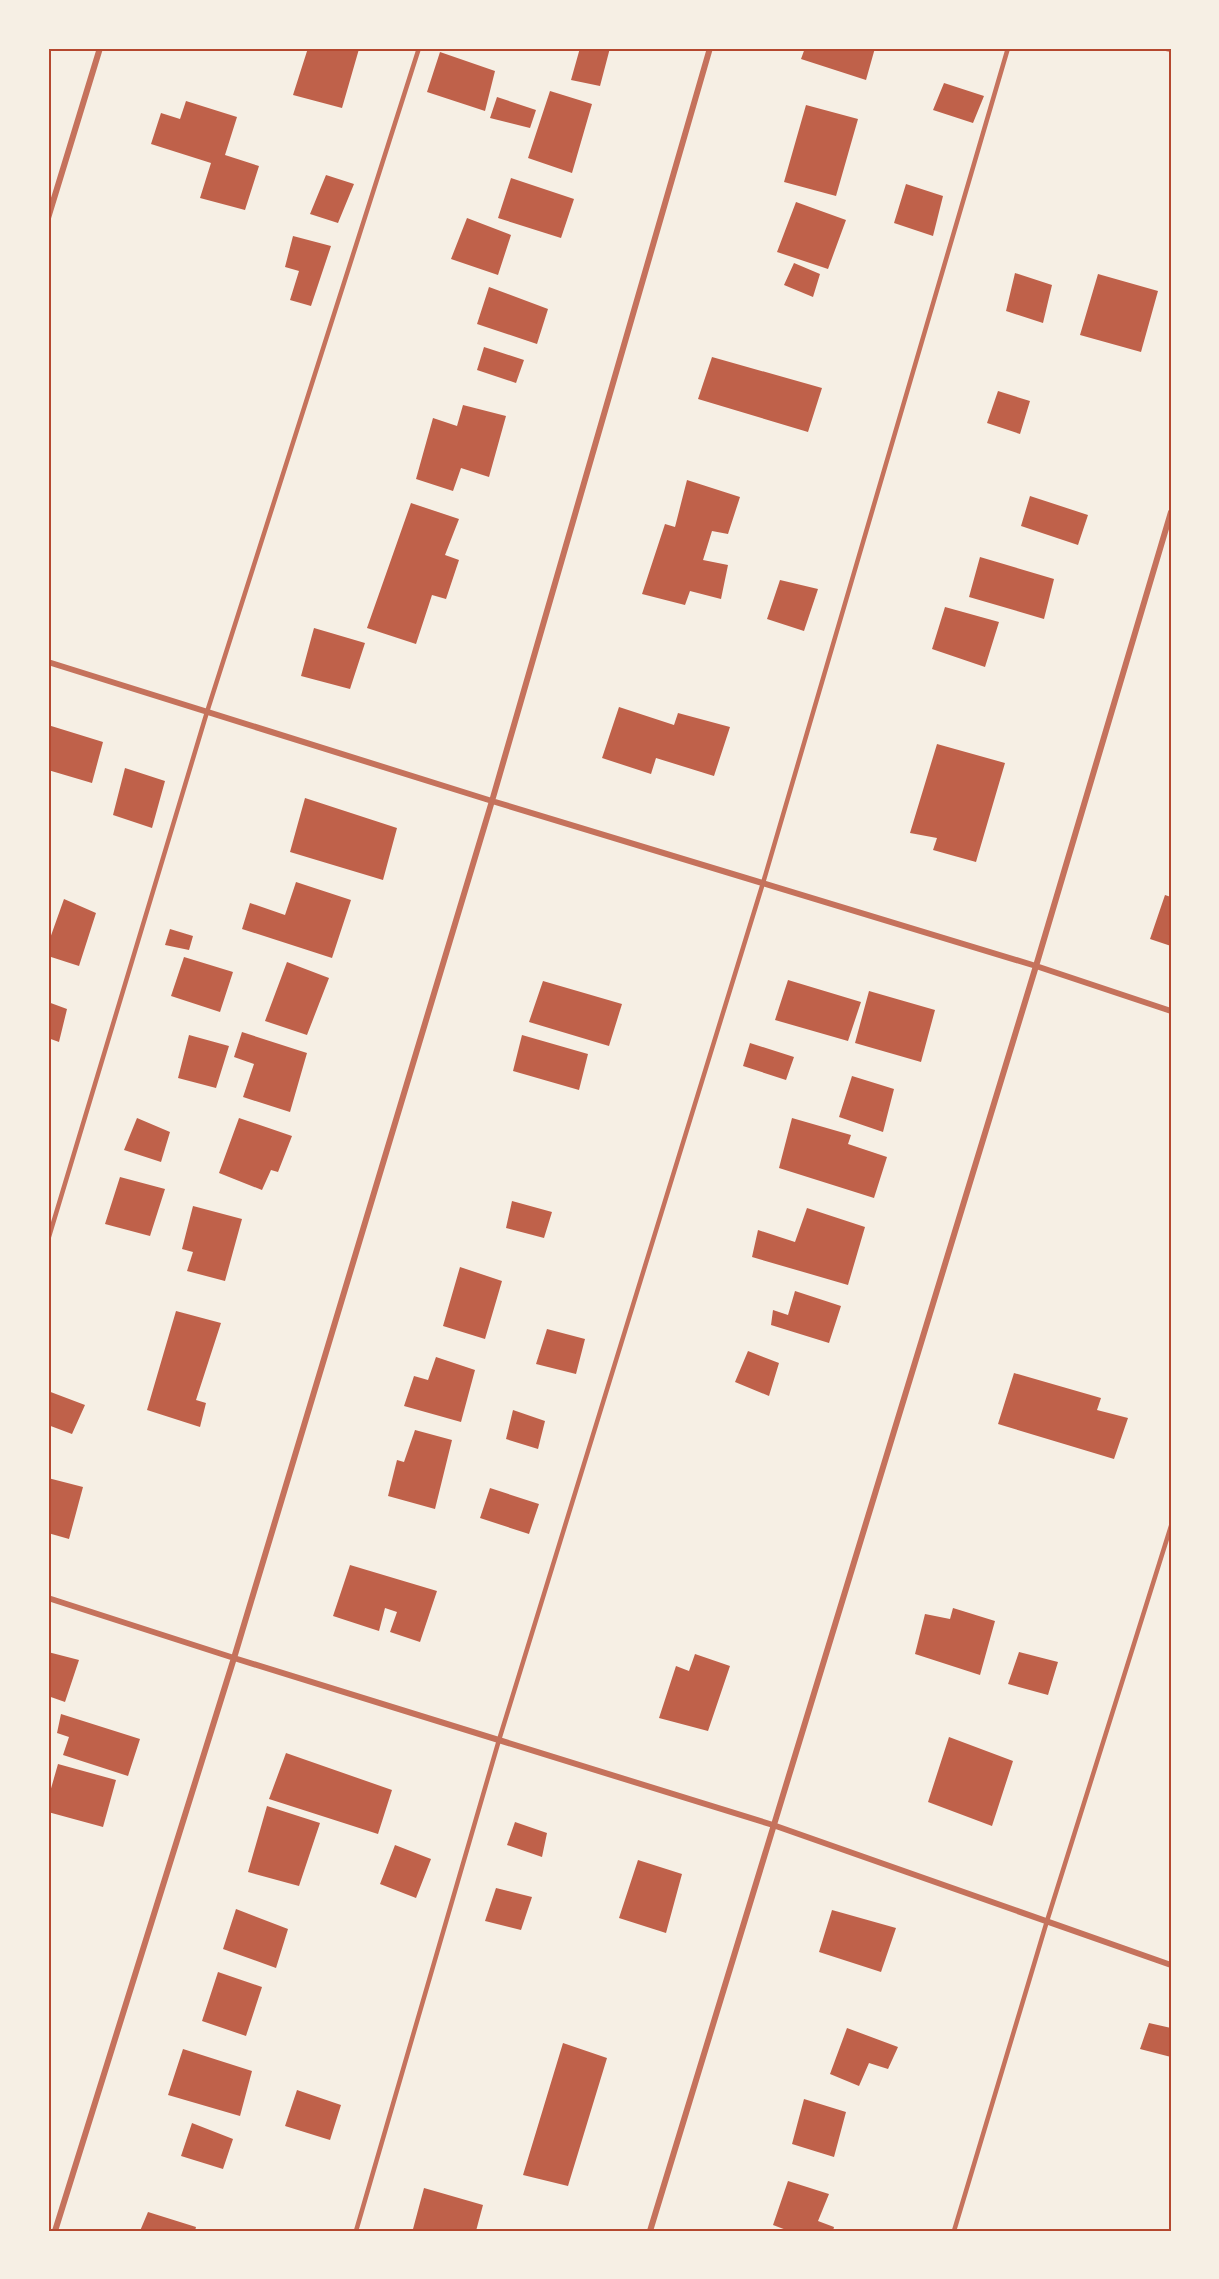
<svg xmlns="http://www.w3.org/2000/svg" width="1219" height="2279" viewBox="0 0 1219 2279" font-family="Roboto,sans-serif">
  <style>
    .building { fill: #bf614a }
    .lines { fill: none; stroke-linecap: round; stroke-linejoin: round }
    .service { stroke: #c5725c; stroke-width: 4.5 }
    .minor { stroke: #c5725c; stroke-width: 6 }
    .neatline { fill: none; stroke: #b5482f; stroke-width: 2 }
  </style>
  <rect width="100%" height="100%" fill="#f6efe4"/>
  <path class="building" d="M308,48L359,49L342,108L293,95Z
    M580,48H610L600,86L571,80Z
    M805,48H875L866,80L801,59Z
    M440,52L495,71L485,111L427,92Z
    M944,83L984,96L973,123L933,110Z
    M550,91L592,104L572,173L528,158Z
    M497,97L536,110L530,128L490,118Z
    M186,101L237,117L225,155L259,166L245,210L200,198L211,163L151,144L161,113L180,119Z
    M806,105L858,119L836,196L784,182Z
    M326,175L354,184L338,223L310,214Z
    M511,178L574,199L561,238L498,218Z
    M906,184L943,196L933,236L894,223Z
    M796,202L846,220L828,269L777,252Z
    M467,218L511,235L498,275L451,259Z
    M293,236L331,246L311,306L290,300L299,271L285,267Z
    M794,263L820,274L813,297L784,285Z
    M1015,273L1052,285L1043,323L1006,311Z
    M1098,274L1158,291L1141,352L1080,335Z
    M489,287L548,309L537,344L477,324Z
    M484,347L524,360L516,383L477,370Z
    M712,357L822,388L808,432L698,399Z
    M998,391L1030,401L1020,434L987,423Z
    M463,405L506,416L489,477L461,468L453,491L416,479L433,418L457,426Z
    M687,480L740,497L728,534L712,531L703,560L728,565L721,599L690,591L685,605L642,594L665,524L675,527Z
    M1030,496L1088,515L1078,545L1021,526Z
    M411,503L459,519L445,555L459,560L446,599L432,595L416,644L367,628Z
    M980,557L1054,579L1044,619L969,597Z
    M780,580L818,589L804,631L767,619Z
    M945,607L999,622L985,667L932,649Z
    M314,628L365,643L350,689L301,676Z
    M619,707L674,725L678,713L730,727L714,776L656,758L651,774L602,758Z
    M48,725L103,742L92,783L48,770Z
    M937,744L1005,763L976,862L933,850L937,838L910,833Z
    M125,768L165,781L152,828L113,815Z
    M305,798L397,828L383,880L290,852Z
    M296,882L351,900L332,958L242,929L250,903L285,915Z
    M1165,895L1171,897V946L1150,939Z
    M64,899L96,913L79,966L48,956V944Z
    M170,929L193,936L189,950L165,945Z
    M184,957L233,972L220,1012L171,996Z
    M287,962L329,978L307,1035L265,1021Z
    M788,980L861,1002L848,1041L775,1020Z
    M543,981L622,1004L609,1046L529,1022Z
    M869,991L935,1010L921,1062L855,1043Z
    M48,1002L67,1009L59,1042L48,1038Z
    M242,1032L307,1053L290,1112L243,1097L254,1064L234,1057Z
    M189,1035L229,1046L216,1088L178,1078Z
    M522,1035L588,1054L579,1090L513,1071Z
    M750,1043L794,1057L786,1080L743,1066Z
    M852,1076L894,1089L883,1132L839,1117Z
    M137,1118L170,1132L161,1162L124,1150Z
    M239,1118L292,1136L278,1172L271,1170L262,1190L219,1173Z
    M792,1118L851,1135L848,1144L887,1157L874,1198L779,1168Z
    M120,1177L165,1189L150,1236L105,1224Z
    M512,1201L552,1212L544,1238L506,1228Z
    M193,1206L242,1219L225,1281L187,1271L193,1252L182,1249Z
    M807,1208L865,1227L848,1285L752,1257L758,1230L795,1242Z
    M460,1267L502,1281L485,1339L443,1326Z
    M795,1291L841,1306L829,1343L771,1325L773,1310L788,1315Z
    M176,1311L221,1323L196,1400L206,1403L200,1427L147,1410Z
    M547,1329L585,1339L576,1374L536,1364Z
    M748,1351L779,1363L769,1396L735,1382Z
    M436,1357L475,1370L461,1422L404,1406L414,1376L428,1380Z
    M1014,1373L1101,1398L1097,1410L1128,1418L1114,1459L998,1424Z
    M48,1391L85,1405L72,1434L48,1425Z
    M513,1410L545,1421L538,1449L506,1439Z
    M415,1430L452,1440L435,1509L388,1496L397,1460L404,1462Z
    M48,1478L83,1487L69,1539L48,1533Z
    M490,1488L539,1504L529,1534L480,1518Z
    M350,1565L437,1591L420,1642L390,1632L397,1612L385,1608L379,1631L333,1616Z
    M953,1608L995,1621L980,1675L915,1654L925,1614L950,1619Z
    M48,1652L79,1660L65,1702L48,1696Z
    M1019,1652L1058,1662L1048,1695L1008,1684Z
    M695,1654L730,1666L708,1731L659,1718L676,1666L689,1671Z
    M61,1714L140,1739L128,1776L63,1755L69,1737L57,1733Z
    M949,1737L1013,1761L992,1826L928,1802Z
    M286,1753L392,1790L378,1834L269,1799Z
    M58,1764L116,1780L103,1827L48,1812V1799Z
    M267,1806L320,1823L299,1886L248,1872Z
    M515,1822L547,1833L542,1857L507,1845Z
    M395,1845L431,1859L416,1898L380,1884Z
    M638,1860L682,1874L666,1933L619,1918Z
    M496,1888L532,1897L521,1930L485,1921Z
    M236,1909L288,1929L276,1968L223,1949Z
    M832,1910L896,1928L881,1972L819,1952Z
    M218,1972L262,1987L246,2036L202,2021Z
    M1149,2023L1171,2028V2057L1140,2049Z
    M847,2028L898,2047L888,2069L869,2063L859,2086L830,2074Z
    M563,2043L607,2058L568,2186L523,2175Z
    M183,2049L252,2071L240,2116L168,2095Z
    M297,2090L341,2105L330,2140L285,2126Z
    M804,2099L846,2112L834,2157L792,2144Z
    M192,2123L233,2139L223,2169L181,2156Z
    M788,2181L829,2194L818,2221L834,2227L833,2231H789L773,2225Z
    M424,2188L483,2205L476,2231H421L413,2229Z
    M148,2212L196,2227L195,2231H140Z"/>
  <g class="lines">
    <path class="service" d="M48,1240L207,712L419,48
      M356,2231L499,1740L763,883L1008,48
      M954,2231L1047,1921L1171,1526"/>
    <path class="minor" d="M1166,48L1171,49
      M48,218L100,48
      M48,662L492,801L1036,966L1171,1011
      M48,1598L234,1658L773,1825L1171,1965
      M55,2231L234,1658L492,801L710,48
      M650,2231L1036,966L1171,512"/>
  </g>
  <rect width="1219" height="2279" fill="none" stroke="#f6efe4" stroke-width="99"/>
  <rect x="50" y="50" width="1120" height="2180" class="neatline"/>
</svg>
